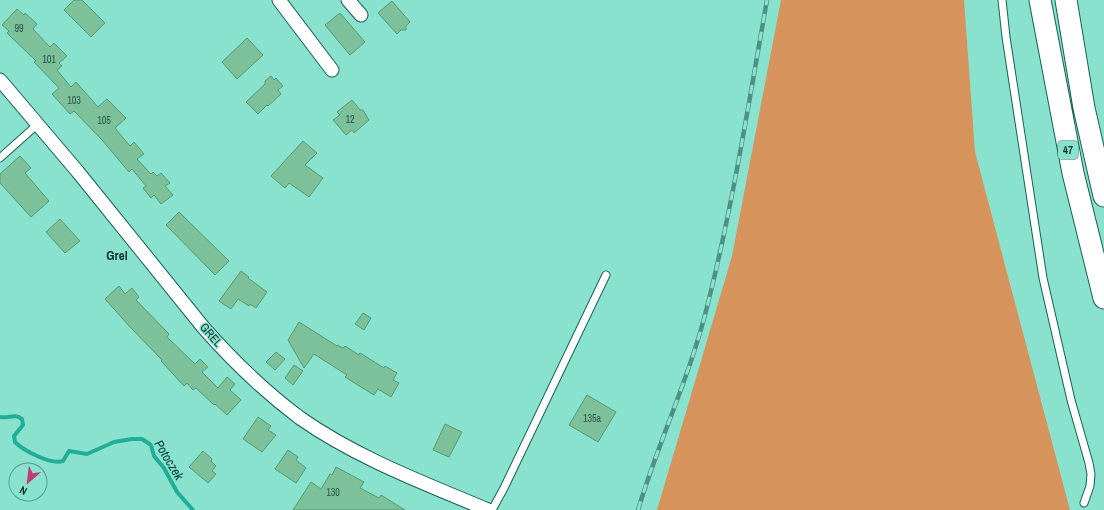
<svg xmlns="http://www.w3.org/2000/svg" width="1104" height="510" viewBox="0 0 1104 510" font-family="'Archivo Narrow',sans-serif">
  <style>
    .green { fill: #d7935c }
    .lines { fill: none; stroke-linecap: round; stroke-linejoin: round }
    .stream { stroke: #22ad97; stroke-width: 4 }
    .building { fill: #7cc199; stroke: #559973 }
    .lane-casing { stroke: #186054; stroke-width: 9 }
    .street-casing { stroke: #186054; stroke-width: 15 }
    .primary-casing { stroke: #186054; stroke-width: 23 }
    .lane { stroke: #fff; stroke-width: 7 }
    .street { stroke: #fff; stroke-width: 13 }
    .primary { stroke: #fff; stroke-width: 21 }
    .rail-casing { stroke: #4f9082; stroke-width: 4.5 }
    .rail { stroke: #89e2ce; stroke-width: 3; stroke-dasharray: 9; stroke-linecap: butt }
    .labels { text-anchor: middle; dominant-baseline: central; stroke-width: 3; stroke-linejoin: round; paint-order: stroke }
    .number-label { font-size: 10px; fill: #2a5748 }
    .shield { fill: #89e2ce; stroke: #33685d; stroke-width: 1 }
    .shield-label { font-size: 11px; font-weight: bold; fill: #0e342d }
    .street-label { font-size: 12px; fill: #0e342d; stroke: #89e2ce }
    .neighbourhood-label { font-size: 13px; font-weight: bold; fill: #0e342d; stroke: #89e2ce }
    .water-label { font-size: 13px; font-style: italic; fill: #003c33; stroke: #89e2ce }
  </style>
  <rect width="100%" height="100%" fill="#89e2ce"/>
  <path class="green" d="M781,0H964L975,152L1070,510H657L732,256Z"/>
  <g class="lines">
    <path class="stream" d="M0,417C8,419 15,413 22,419L23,425L14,436L15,442C23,450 50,465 63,461L69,451L87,454L114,442L132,439H142L151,445L154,456L164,468L177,492L193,510"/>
  </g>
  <path class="building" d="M74,0H82L105,23L91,37L64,10Z
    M392,1L410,22L406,26V30H401L397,34L378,13Z
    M17,9L24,15L25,13L37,24L33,29L50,47L54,43L67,56L59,63L62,66L57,70L71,87L76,82L98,107L107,99L126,118L115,128L130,146L134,142L144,154L137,159L151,174L153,172L157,176L161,173L170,183L165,186L173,195L161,204L154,195L151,198L143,188L146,186L132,169L129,172L102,140L74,111L70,114L52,94L59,88L34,62L36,61L7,33L9,31L2,25Z
    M340,13L365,42L350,55L325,25Z
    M247,38L263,55L237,79L222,62Z
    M271,76L274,80L276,78L283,86L278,90L281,94L268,106L267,105L258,114L246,102L265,84V81Z
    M352,100L360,110H363L369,120L354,133L352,130L346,135L333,120L340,115L337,112Z
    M303,141L317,153L305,165L323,178L309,197L289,183L285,188L271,176Z
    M20,156L31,168L25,173L49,201L31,217L0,183V174Z
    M179,212L229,261L215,275L166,225Z
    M60,219L80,241L65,253L46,232Z
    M241,271L249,277L248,278L267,292L256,308L250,304L249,306L238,299L231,309L219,301Z
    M119,286L125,294L132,288L139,297L136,300L169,334L167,337L195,364L200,359L208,367L202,372L218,388L227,377L235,384L230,390L241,400L227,415L215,404L214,405L196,388L193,390L187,383L184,386L161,361L162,360L130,327L105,299Z
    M363,313L371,318L364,330L355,324Z
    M299,322L337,346V345L343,348L345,346L359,355L360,353L384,368L385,366L397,373L393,380L399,383L391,397L378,389L374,395L345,377L347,375L314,354L304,368L288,340Z
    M276,352L285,359L275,370L266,362Z
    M294,365L303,371L293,385L285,378Z
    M587,395L616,412L598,442L569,425Z
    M258,417L271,426L268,430L276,435L262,452L243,439Z
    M445,424L462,432L449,457L433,450Z
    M288,450L298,457L296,460L306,468L296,483L275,469Z
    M203,451L212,459L211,461L216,466L212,471L216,474L208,483L189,467Z
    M336,467L364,482L360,488L379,498L381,495L405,510H293L311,482L321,489L330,474L332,475Z"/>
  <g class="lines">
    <defs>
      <path id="lane" d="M1002,0L1006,37L1043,278L1071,400L1089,463L1091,474L1090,486L1084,503
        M0,158L38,124
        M492,510L504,488L606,275"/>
      <path id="street" d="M279,0L332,70
        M348,0L361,15
        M0,80L78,172L203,327C232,360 264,391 300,418C357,458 424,483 488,510"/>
      <path id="primary" d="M1040,0L1073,173L1104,298
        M1066,0L1084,108L1104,196"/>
    </defs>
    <use href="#lane" class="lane-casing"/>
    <use href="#street" class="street-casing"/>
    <use href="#primary" class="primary-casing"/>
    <use href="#lane" class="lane"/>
    <use href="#street" class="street"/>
    <use href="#primary" class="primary"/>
    <defs>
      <path id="rail" d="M638,510C659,440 691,374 708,303C733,204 749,101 767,0"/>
    </defs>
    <use href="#rail" class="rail-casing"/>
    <use href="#rail" class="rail"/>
  </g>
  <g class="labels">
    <g class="number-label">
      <text x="19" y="28">99</text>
      <text x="49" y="59">101</text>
      <text x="74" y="100">103</text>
      <text x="350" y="119">12</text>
      <text x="104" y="120">105</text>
      <text x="592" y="418">135a</text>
      <text x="333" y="492">130</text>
    </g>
    <rect class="shield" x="1058" y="141" width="20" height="18" rx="3"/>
    <g class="shield-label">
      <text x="1068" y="150">47</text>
    </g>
    <g class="street-label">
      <text transform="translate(211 335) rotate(49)">GREL</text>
    </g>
    <g class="neighbourhood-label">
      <text x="117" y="255">Grel</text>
    </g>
    <g class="water-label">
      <text transform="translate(169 460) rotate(59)">Potoczek</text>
    </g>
  </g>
  <g transform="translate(28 482) rotate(208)"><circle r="19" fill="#89e2ce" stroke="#589c8e"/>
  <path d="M0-3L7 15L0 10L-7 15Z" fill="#c33a75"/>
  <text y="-6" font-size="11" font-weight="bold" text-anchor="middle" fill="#0e342d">N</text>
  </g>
</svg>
